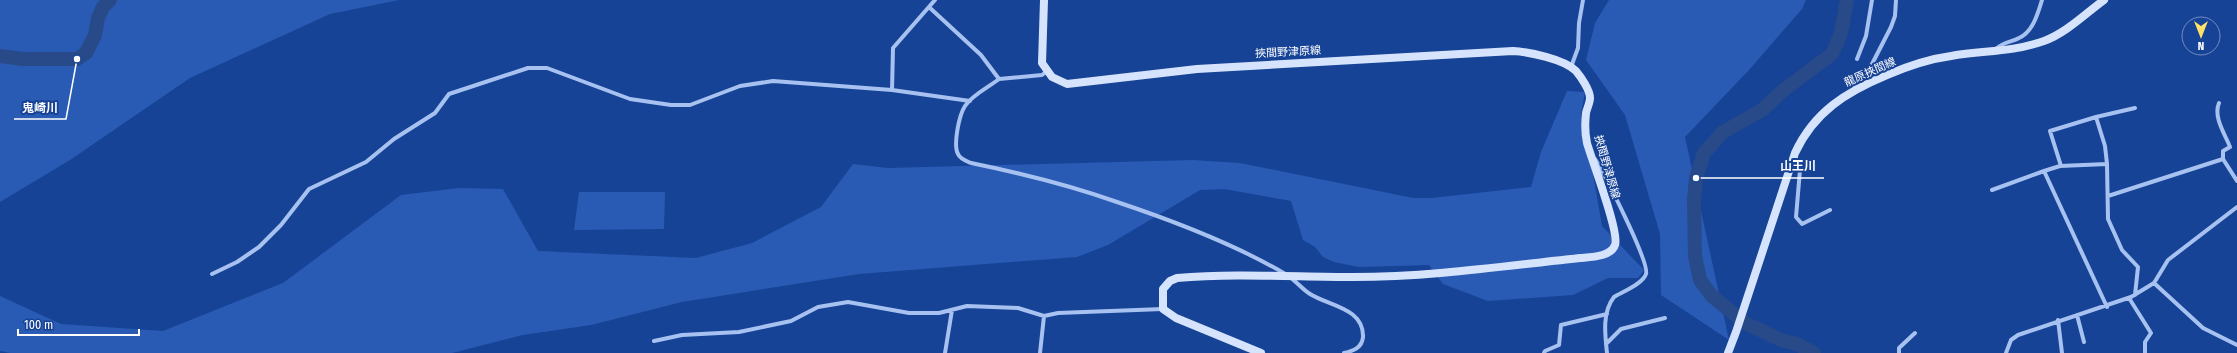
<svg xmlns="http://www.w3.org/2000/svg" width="2237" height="353" viewBox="0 0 2237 353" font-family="'Fira Sans Condensed','Noto Sans JP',sans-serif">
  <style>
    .green { fill: #295bb5 }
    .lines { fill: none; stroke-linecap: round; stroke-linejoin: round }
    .river { stroke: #284a88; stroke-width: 14 }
    .street { stroke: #a7c2f1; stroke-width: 4 }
    .secondary { stroke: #d6e3fc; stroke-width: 8 }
    .labels { text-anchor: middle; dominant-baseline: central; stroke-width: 4; stroke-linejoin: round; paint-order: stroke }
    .street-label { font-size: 11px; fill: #fff; stroke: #164396 }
    .leader { fill: none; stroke: #fff; stroke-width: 1.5 }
    .callout-dot { fill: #fff; stroke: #164396; stroke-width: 1.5 }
    .callout-label { font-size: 12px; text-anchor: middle; font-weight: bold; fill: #fff; stroke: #164396; stroke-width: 4; stroke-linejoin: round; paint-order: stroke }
  </style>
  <rect width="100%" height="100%" fill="#164396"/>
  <path class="green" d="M0,0H399L330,14L190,78L70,160L0,202Z
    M1609,0H1806L1802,9L1749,70L1685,137L1729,340L1661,295L1660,234L1625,115L1586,60L1595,23Z
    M1567,91L1585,92L1581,113L1582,130L1591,162L1602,226L1644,270L1638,278H1608L1573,295L1488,301L1443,284L1429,265L1359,267L1334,262L1323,257L1315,247L1303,240L1291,201L1224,189L1200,190L1108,245L1077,257L859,274L682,302L591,325L523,335L452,353H10L0,351V296L61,324L163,331L283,283L401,195L459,188L503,189L538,251L696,258L752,243L821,207L853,164L888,168L1192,160L1240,163L1413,198H1432L1531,187L1541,152Z
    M579,192H665L664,229L574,230Z"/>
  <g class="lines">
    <path class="river" d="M0,56L23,59H77L86,53L95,35L98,18L103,7L110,0
      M1814,353L1797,344L1781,340L1745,323L1712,296L1700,280L1695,256L1694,200L1696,178L1704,153L1723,132L1762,110L1785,89L1832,54L1841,33L1847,0"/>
    <path class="street" d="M930,8L981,55L999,79L1042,75L1047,71
      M1996,49C2003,42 2012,42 2019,38C2033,32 2038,13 2042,0
      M1857,59L1866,36L1872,0
      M1571,67L1578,48L1579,23L1583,0
      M999,79C989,87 972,95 965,106C959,115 953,145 958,154C960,159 966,161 971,163C1020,173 1069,185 1117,202C1174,221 1235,244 1287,275C1295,280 1302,289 1310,294C1329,306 1364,308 1363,337C1362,348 1353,351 1344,353
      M1855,89L1854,82L1871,66L1891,27L1895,16L1896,0
      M892,90L893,48L935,0
      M2219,103C2213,117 2225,134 2230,147L2223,151V159
      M2096,117L2135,108
      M1795,155L1800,170L1796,217L1802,224L1830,210
      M1595,159C1604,173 1650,263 1646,274C1643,284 1622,292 1614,297C1602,312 1605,335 1607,353
      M2061,166L2050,131L2096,117L2105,146L2107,164
      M1992,190L2044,171
      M2108,196L2223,159L2237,181
      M212,274L237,262L259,247L281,225L309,189L366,162L394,139L435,113L449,94L528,68H547L630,99L671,105H690L740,86L773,81L892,90L970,101
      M2154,283L2203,328L2237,345
      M2129,298L2151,333L2145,342V353
      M2107,307L2044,171L2060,166L2107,164L2108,219L2122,250L2138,267L2135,295
      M2077,315L2084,342
      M2058,320L2062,353
      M654,341L682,335L739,332L791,321L818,307L848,302L909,313H939L967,306L1018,308L1044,316L1058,313L1163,309
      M1606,344L1621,329L1665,318
      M945,353L952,310
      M1040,353L1044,316
      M1544,353L1545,351L1559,345L1561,325L1607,314
      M1899,353V348L1915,333
      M2006,353L2011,340L2018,335L2131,297L2154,283L2168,260L2237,207"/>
    <path class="secondary" d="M1044,0L1042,63L1052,77L1067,84L1197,69L1513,51C1529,52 1564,59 1576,71C1581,77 1590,90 1590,98C1590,103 1587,108 1586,113C1585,122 1585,134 1587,143C1592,161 1620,233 1615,245C1611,257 1590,257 1580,258C1505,266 1429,277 1353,277C1295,277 1235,273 1177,278L1170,281L1163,289V309L1176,318L1261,353
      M1728,353L1736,332L1795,153C1814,112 1846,92 1887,75C1908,66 1929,59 1951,56C1985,50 2009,53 2044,41C2066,33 2085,14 2104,0"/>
  </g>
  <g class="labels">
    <g class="street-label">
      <text transform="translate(1288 52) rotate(-3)">挾間野津原線</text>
      <text transform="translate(1870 72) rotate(-24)">龍原挾間線</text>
      <text transform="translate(1607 167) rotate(74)">挾間野津原線</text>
    </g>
  </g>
  <path class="leader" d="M77 59L66 119H14M1696 178L1772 178H1824"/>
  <g class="callout-dot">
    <circle cx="77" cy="59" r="4"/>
    <circle cx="1696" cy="178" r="4"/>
  </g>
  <g class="callout-label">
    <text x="40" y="112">鬼崎川</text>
    <text x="1798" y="170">山王川</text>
  </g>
  <g transform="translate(2201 36) rotate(180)"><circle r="19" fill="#164396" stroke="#738ec0"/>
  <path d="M0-3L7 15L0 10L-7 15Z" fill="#ffe068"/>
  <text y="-6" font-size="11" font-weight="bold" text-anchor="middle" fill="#ffffff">N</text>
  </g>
  <path d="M18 329v6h121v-6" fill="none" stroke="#ffffff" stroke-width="2"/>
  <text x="24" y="329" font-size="12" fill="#ffffff" stroke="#164396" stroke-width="3" paint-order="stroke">100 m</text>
</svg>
